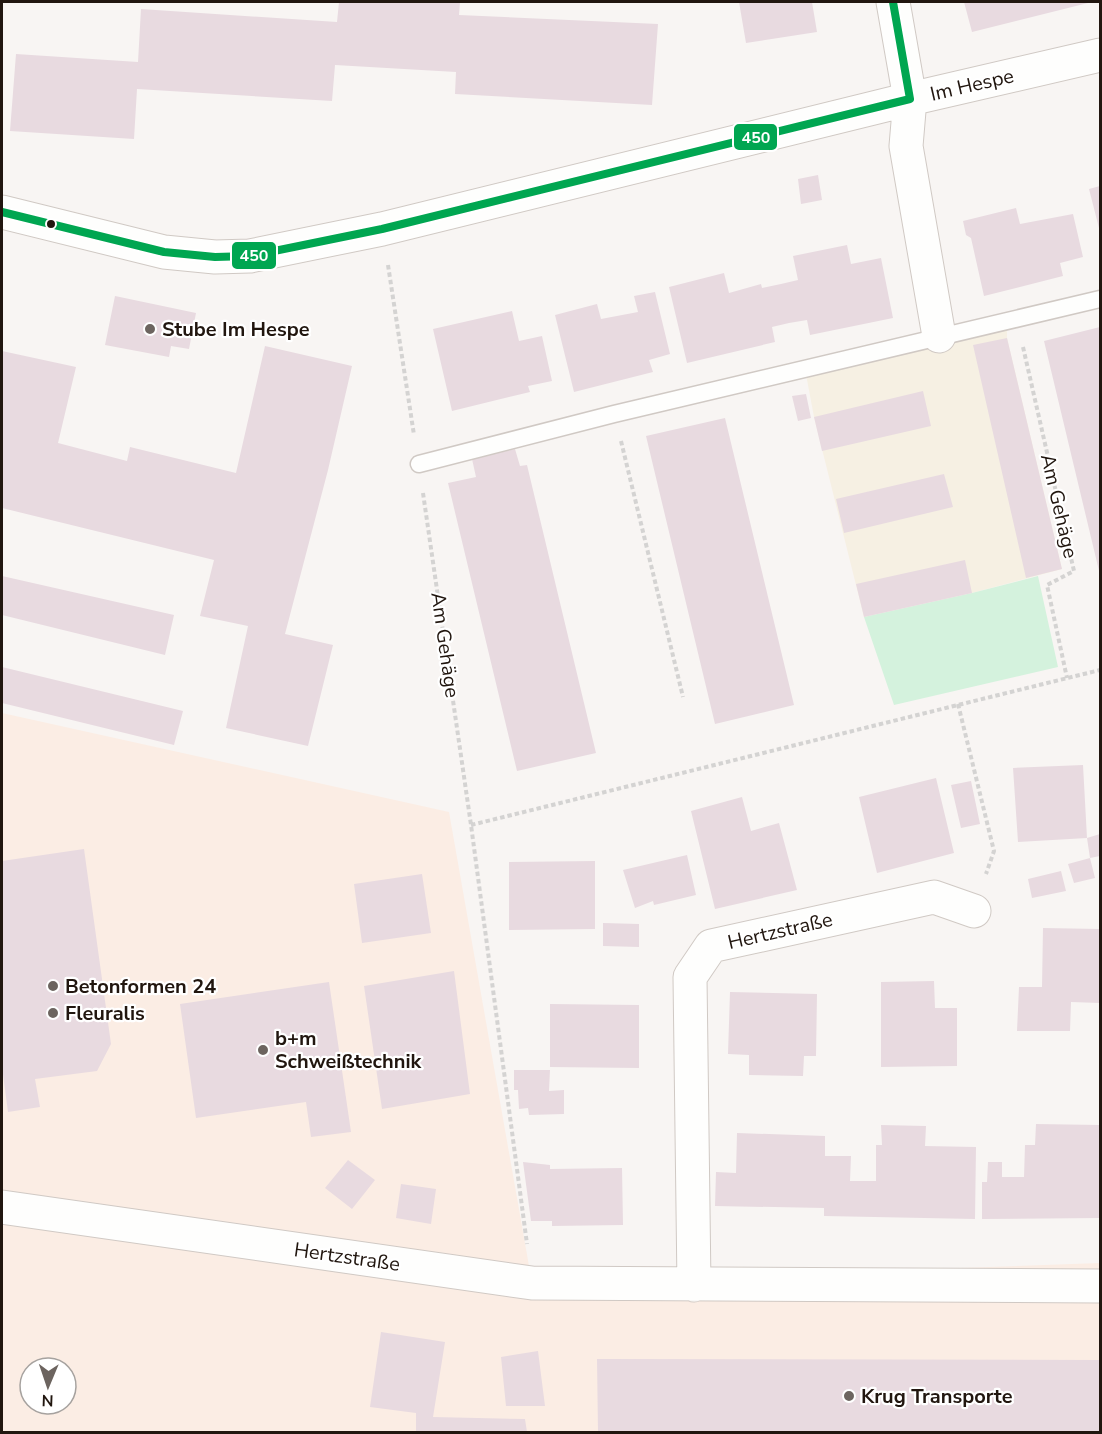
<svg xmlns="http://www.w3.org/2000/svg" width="1102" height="1434" viewBox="0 0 1102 1434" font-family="'Nunito Sans',sans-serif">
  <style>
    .built { fill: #fbede4; fill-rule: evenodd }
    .industrial { fill: #f6f0e3 }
    .green { fill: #d4f2dd }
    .building { fill: #e8dae0 }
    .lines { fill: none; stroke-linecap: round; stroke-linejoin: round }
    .lane-casing { stroke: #d0c9c4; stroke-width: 19 }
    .street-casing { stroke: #d0c9c4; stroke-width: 35 }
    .path { stroke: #d4d3d2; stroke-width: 4; stroke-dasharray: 4.5 3; stroke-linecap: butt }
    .lane { stroke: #fefefd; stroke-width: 16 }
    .street { stroke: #fefefd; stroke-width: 33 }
    .bus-1-casing { stroke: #fff; stroke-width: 12 }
    .bus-1 { stroke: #00a651; stroke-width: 8 }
    .bus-dot { fill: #21160f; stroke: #fff; stroke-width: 2 }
    .poi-dot { fill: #6c645f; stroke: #fff; stroke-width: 2 }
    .labels { text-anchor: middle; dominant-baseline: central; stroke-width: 4.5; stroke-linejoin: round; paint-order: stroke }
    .street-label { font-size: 20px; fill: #21160f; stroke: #fff }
    .poi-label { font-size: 20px; font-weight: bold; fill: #21160f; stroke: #fff; text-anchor: start }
    .line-badge { stroke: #fff; stroke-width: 2 }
    .badge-label { font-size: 16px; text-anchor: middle; font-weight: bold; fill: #fff }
  </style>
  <rect width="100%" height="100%" fill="#f8f5f3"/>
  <path class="built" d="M2,713L449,812L532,1283L1100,1263V1432H2ZM30,1368H66V1404H30Z"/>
  <path class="industrial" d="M1007,322V338L1062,569L972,593L864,617L814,417L805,369Z"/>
  <path class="green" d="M1038,576L1058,667L894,705L864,617L972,593Z"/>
  <path class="building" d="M339,2H460L459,15L658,24L652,105L455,94L456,72L335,65L332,101L137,89L134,139L10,131L16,54L138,62L141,9L337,22Z
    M739,2H812L817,32L746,43Z
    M964,2H1092L972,32Z
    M818,175L822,200L801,204L798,179Z
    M1100,186V232L1089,189Z
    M1016,208L1020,224L1073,214L1083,257L1060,263L1063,276L984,296L971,238L966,235L963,221Z
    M847,245L851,264L881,258L893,318L810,335L807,320L789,323L772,327L775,342L687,363L669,287L724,273L729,293L761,284L762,288L781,284L798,280L793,256Z
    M655,292L670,354L649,360L653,372L574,392L555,315L597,304L601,319L638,312L634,296Z
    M115,296L196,313L189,349L171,346L169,357L105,345Z
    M512,311L519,341L542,336L552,381L528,386L530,392L452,411L433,329Z
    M1100,327V575L1044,341Z
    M1007,338L1062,569L1026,578L973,345Z
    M265,346L352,366L328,470L285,634L333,645L308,746L226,728L248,626L200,616L214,560L2,508V351L76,367L58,443L127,461L130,447L236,473Z
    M923,391L931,426L822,451L814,417Z
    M806,394L811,418L798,421L792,396Z
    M725,418L794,705L715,724L646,436Z
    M515,449L520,466L527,465L596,753L517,771L448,483L476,477L472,459Z
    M944,474L953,507L844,533L836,499Z
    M965,560L972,593L864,617L856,584Z
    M2,576L174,615L165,655L2,615Z
    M2,667L183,711L174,745L2,703Z
    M1083,765L1087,838L1018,842L1013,768Z
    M936,778L954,853L877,873L859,797Z
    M971,781L980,824L961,828L951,785Z
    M742,797L751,831L779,823L797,890L715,909L691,811Z
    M1100,834V856L1090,858L1087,838Z
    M84,849L111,1044L97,1071L35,1079L40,1107L8,1112L2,1067V861Z
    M687,855L696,895L654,905L653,901L635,908L623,870Z
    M1090,858L1095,878L1074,883L1068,864Z
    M595,861V929L509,930V862Z
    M1061,871L1066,891L1032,898L1028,879Z
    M422,874L431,933L362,943L354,884Z
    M603,923L639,924V947L603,946Z
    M1043,928L1100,929V1003L1071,1002L1070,1031H1017L1019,987H1042Z
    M454,971L470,1094L382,1109L364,986Z
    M934,981L935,1008H957V1066L881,1067V982Z
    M329,982L351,1132L311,1137L306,1102L196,1118L180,1004Z
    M730,992L817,994L816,1056H804L803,1076L749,1075V1055L728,1054Z
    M550,1004L639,1005V1068L550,1067Z
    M514,1070H550L549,1091L564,1090V1114L529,1115L528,1108L519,1109L518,1090H514Z
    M1036,1124L1100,1125V1218L982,1219V1182H987L988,1162H1002V1177H1024L1025,1145H1035Z
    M881,1125L926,1126L925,1146L976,1147L975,1219L824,1216V1208L715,1206L716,1172L736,1173L737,1133L825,1136V1156H851L850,1181H876V1145H882Z
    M348,1160L375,1180L352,1209L325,1188Z
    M523,1162L550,1165V1169L622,1168L623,1225L552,1226V1221H531Z
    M401,1184L436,1189L431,1224L396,1218Z
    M381,1332L445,1342L433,1417L525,1419L527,1432H416V1413L370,1407Z
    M538,1351L545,1406H506L501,1357Z
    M597,1359L1100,1360V1432H598Z"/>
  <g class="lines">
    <defs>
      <path id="lane" d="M419,464L614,414L1100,299"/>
      <path id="street" d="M893,2L910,99L906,146L939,336
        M2,212L164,252L215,257L250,256L382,229L910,99L1100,55
        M2,1207L532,1283L1100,1286
        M694,1285L690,977L711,946L934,897L974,911"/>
    </defs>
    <use href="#lane" class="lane-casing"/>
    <use href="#street" class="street-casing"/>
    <path class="path" d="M388,265L414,435
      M1023,347L1074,571L1047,585L1067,678
      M621,441L683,697
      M423,493L471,825L527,1244
      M958,704L994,851L986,874
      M471,825L1100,670"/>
    <use href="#lane" class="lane"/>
    <use href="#street" class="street"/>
    <defs>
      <path id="bus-1" d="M2,212L164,252L215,257L250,256L382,229L910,99L893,2"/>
    </defs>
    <use href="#bus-1" class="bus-1-casing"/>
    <use href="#bus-1" class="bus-1"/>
  </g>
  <circle class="bus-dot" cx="51" cy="224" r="5"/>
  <g class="poi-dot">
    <circle cx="150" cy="329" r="6"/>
    <circle cx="53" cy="986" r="6"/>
    <circle cx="53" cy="1013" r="6"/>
    <circle cx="263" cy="1050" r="6"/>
    <circle cx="849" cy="1396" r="6"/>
  </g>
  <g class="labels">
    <g class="street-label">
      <text transform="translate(972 85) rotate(-13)">Im Hespe</text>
      <text transform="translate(1059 506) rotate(77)">Am Gehäge</text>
      <text transform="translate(445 645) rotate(82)">Am Gehäge</text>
      <text transform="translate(780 931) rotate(-13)">Hertzstraße</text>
      <text transform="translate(347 1257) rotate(8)">Hertzstraße</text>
    </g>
    <g class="poi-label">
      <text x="162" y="329">Stube Im Hespe</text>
      <text x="65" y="986">Betonformen 24</text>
      <text x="65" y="1013">Fleuralis</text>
      <text x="275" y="1038">b+m<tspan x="275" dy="23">Schweißtechnik</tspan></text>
      <text x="861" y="1396">Krug Transporte</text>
    </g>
  </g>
  <g class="line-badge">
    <rect x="733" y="123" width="45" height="28" rx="6" fill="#00a651"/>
    <rect x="231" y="241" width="46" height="29" rx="6" fill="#00a651"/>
  </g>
  <g class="badge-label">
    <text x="756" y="143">450</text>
    <text x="254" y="261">450</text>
  </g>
  <rect width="1102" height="1434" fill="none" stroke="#21160f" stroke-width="6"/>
  <g transform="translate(48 1386) rotate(182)"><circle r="28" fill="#ffffff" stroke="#a6a29f" stroke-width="1.5"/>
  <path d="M0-4.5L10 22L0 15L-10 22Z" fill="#6c645f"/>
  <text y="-9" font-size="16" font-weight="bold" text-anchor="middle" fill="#21160f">N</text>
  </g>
</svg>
